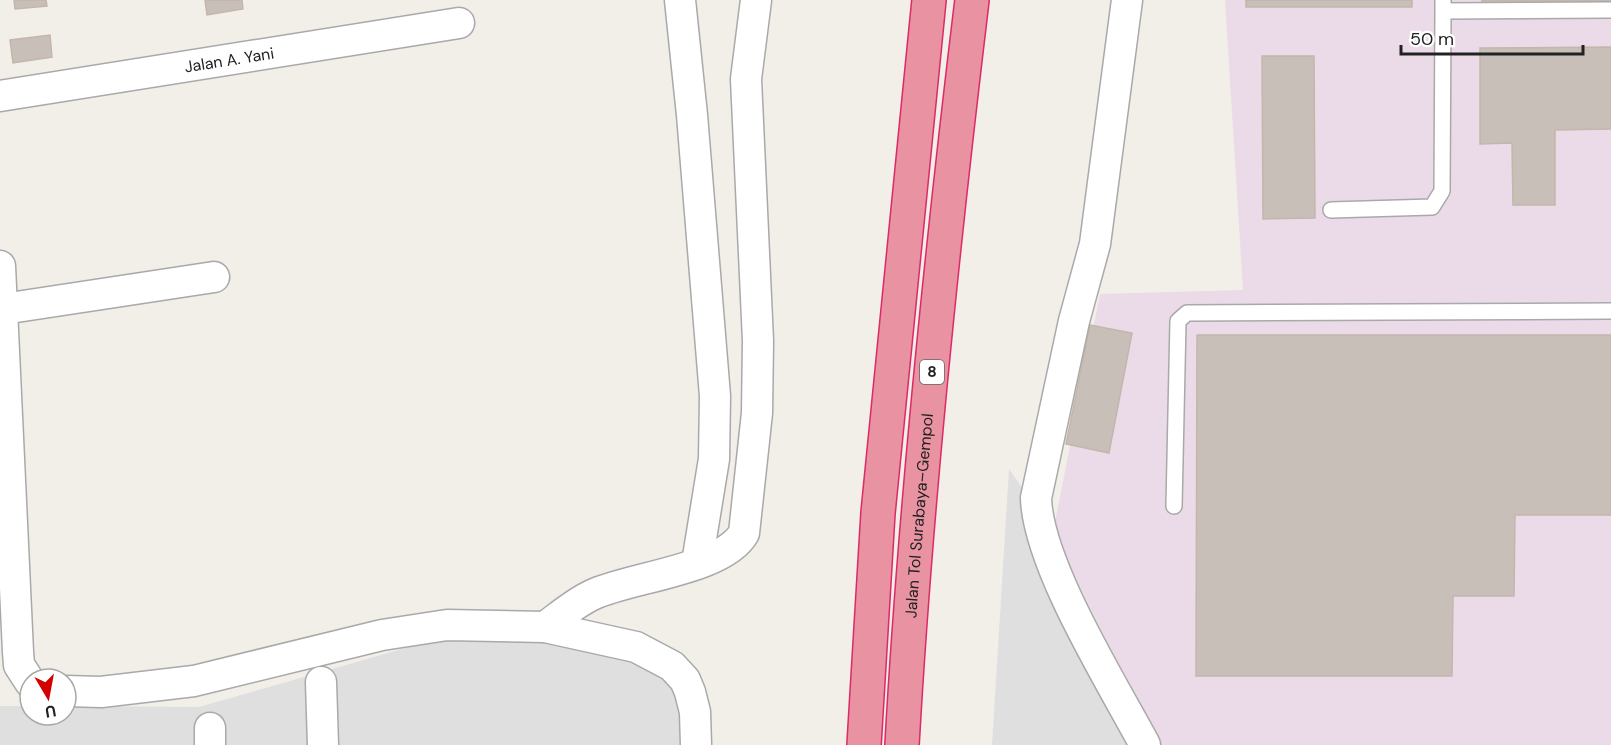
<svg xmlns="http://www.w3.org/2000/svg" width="1611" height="745" viewBox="0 0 1611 745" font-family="'DM Sans',sans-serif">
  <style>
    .residential { fill: #e0dfdf }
    .industrial { fill: #ebdbe8 }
    .building { fill: #c7bfb8; stroke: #c4b6ab; stroke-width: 1.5 }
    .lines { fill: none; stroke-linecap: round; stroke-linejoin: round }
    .service-casing { stroke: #a9a9a9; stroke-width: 18 }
    .minor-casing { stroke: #a9a9a9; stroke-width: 33 }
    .motorway-casing { stroke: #dc2a67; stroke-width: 36 }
    .service { stroke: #fff; stroke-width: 15 }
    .minor { stroke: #fff; stroke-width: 30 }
    .motorway { stroke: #e892a2; stroke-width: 33 }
    .labels { text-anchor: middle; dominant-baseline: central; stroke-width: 4.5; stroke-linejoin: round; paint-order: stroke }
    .shield { fill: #fff; stroke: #646464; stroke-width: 1.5 }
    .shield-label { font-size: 15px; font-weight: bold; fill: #222 }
    .street-label { font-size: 16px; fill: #222; stroke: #fff }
  </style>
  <rect width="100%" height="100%" fill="#f2efe9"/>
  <path class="residential" d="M1009,469L1053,532L1158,745H992Z
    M458,633L599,650L656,669L686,708V745H0V706H30V715H66V706L199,707Z"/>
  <path class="industrial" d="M1225,0H1611V745H1158L1053,532L1100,294L1243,290Z"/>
  <path class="building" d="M14,0H46L47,6L15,9Z
    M205,0H242L243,9L207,15Z
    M1246,0H1412V7H1246Z
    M1482,0H1611V2L1482,3Z
    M50,35L52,57L13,63L10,40Z
    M1611,47V129L1555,130V205H1513L1512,143L1480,144V48Z
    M1262,56H1314L1315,218L1263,219Z
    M1090,325L1132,333L1109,453L1066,444Z
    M1197,335H1611V515H1515L1514,596H1453L1452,676H1196Z"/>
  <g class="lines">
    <defs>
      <path id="service" d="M1443,0V11L1611,10
        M1331,210L1432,207L1442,191L1443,11
        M1174,506L1178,321L1187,313L1611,311"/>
      <g id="minor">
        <path d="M680,0L692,115L715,396L714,459L697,563"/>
        <path d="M1127,0L1095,244L1074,321L1036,498C1038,565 1112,683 1145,745"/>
        <path id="s1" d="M0,96L459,23"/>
        <path d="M0,266L18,652L19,665L30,682"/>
        <path d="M3,309L214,277"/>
        <path d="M545,627C560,616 575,603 592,595C630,577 723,570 744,533L757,413L758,341L746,79L756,0"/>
        <path d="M321,682L323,745"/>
        <path d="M66,691L101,692L194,681L382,635L447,625L545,627L636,647L672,666L685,680L690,692L695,712L696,745"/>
        <path d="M210,745V728"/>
      </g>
      <g id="motorway">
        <path d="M864,745L878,513L929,0"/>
        <path id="s2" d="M902,745C916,496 942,248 972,0"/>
      </g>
    </defs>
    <use href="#service" class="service-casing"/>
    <use href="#minor" class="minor-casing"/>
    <use href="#motorway" class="motorway-casing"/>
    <use href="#service" class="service"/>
    <use href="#minor" class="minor"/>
    <use href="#motorway" class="motorway"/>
  </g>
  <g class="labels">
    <rect class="shield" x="920" y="360" width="24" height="24" rx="4.5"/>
    <g class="shield-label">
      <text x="932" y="372">8</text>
    </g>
    <g class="street-label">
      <text stroke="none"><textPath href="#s1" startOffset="232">Jalan A. Yani</textPath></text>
      <text stroke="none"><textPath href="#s2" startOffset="230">Jalan Tol Surabaya–Gempol</textPath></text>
    </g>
  </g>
  <g transform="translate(48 697) rotate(170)"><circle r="28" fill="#ffffff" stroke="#a7a7a7" stroke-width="1.5"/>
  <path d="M0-4.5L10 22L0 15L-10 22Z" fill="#d40000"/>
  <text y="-9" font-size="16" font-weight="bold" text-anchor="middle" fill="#222222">U</text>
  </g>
  <path d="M1401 45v9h182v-9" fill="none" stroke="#222222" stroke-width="3"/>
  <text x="1410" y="45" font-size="18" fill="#222222" stroke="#ffffff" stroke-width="4.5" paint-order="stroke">50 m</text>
</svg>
